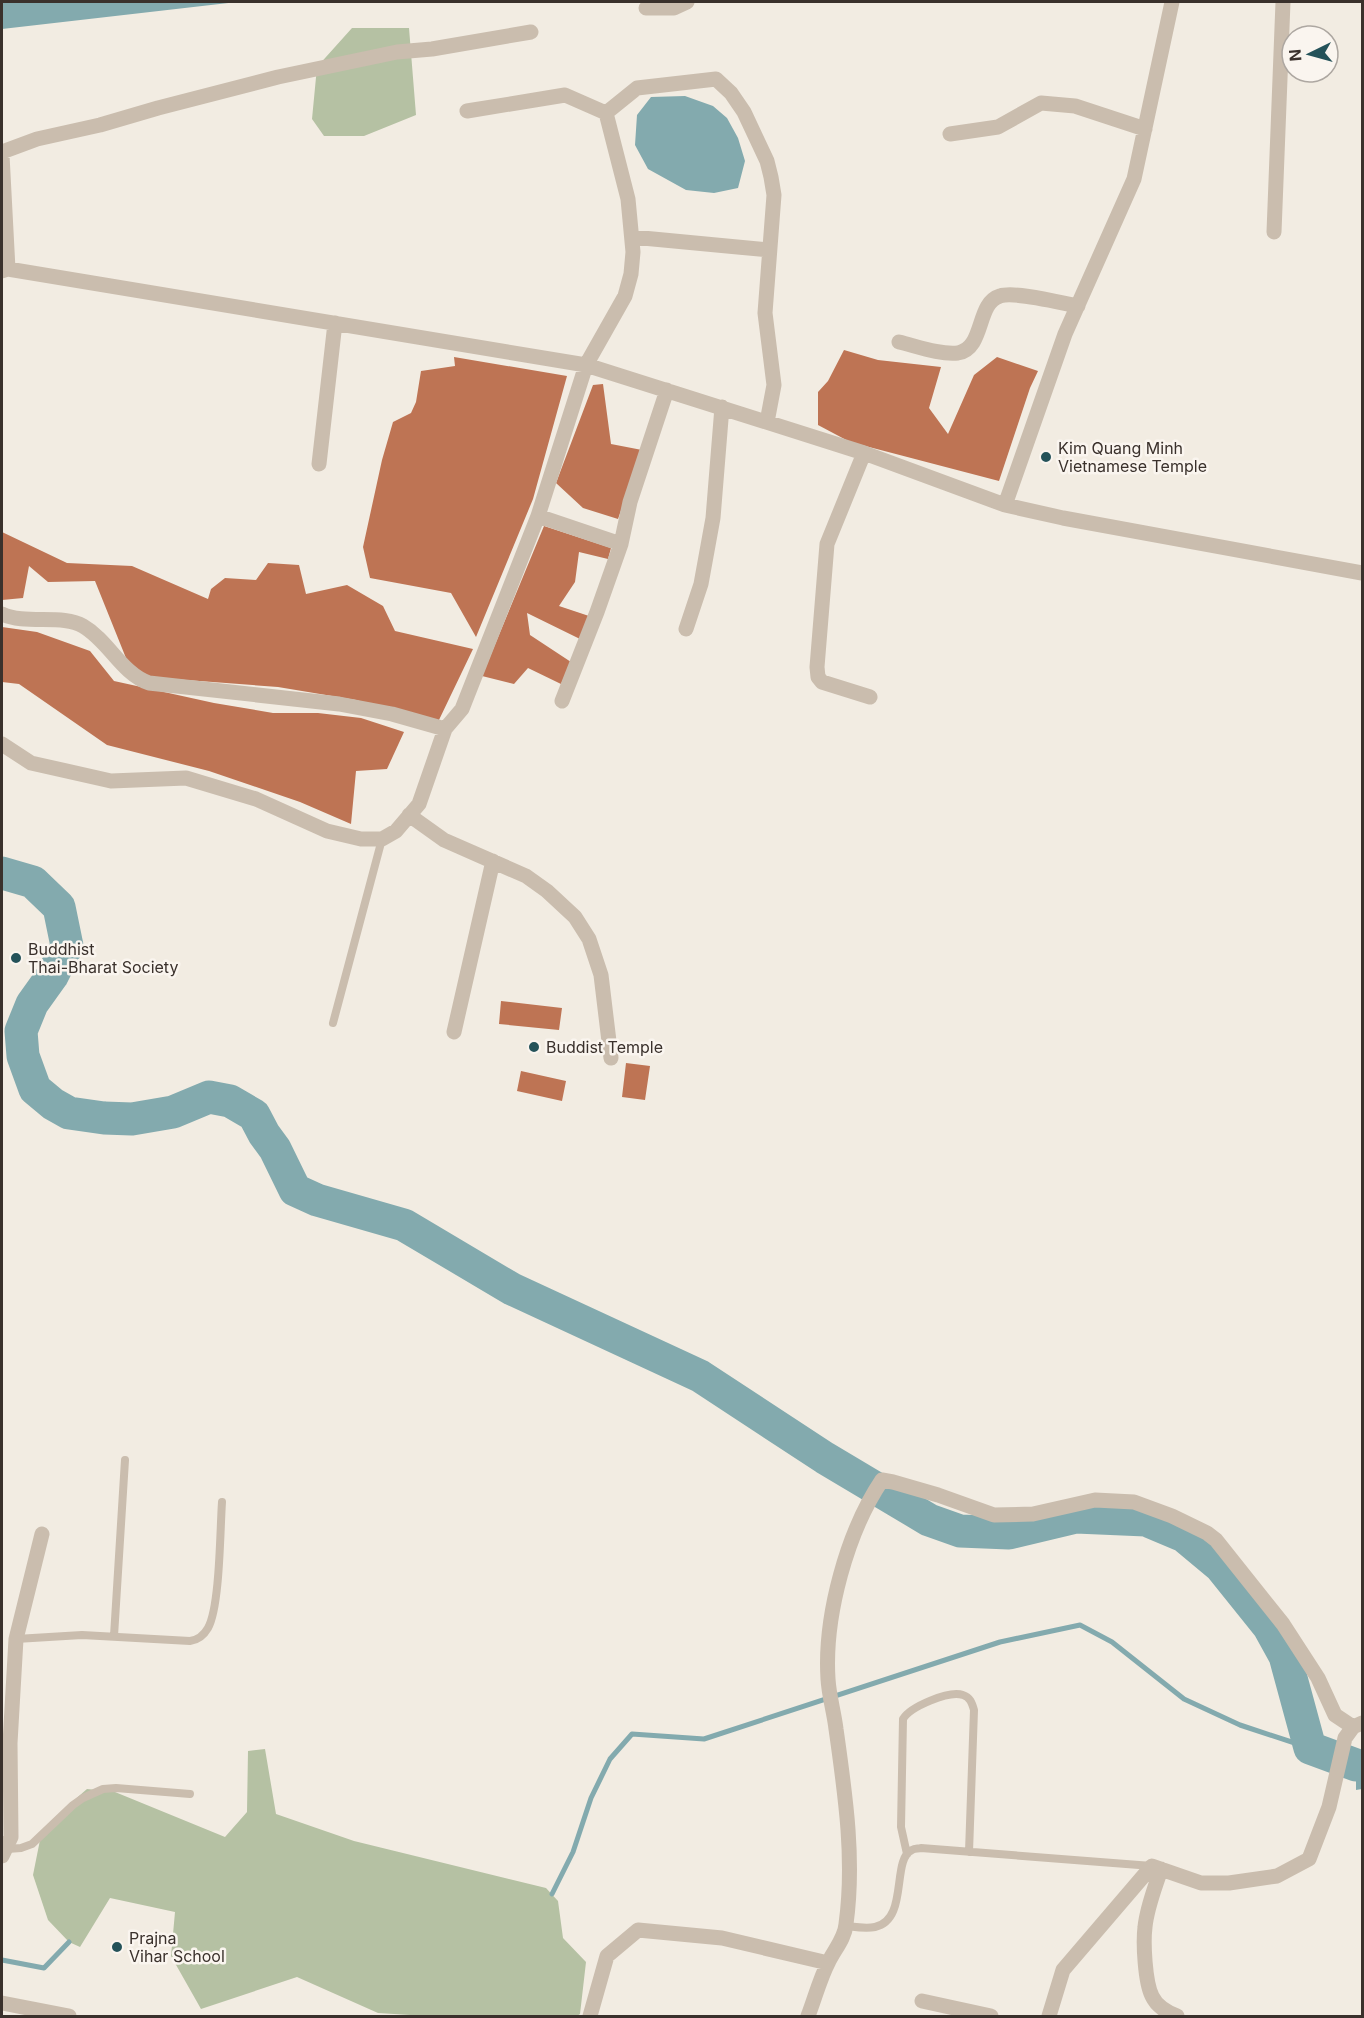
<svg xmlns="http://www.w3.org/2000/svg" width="1364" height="2018" viewBox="0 0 1364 2018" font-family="Inter,sans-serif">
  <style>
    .green { fill: #b5c1a3 }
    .water { fill: #83aaae }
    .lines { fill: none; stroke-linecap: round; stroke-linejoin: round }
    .stream { stroke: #83aaae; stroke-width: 5 }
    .river { stroke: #83aaae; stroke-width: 33 }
    .building { fill: #be7454 }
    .service { stroke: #cabdae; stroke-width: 8 }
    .minor { stroke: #cabdae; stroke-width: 15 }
    .poi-dot { fill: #245259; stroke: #faf5ef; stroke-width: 2 }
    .labels { text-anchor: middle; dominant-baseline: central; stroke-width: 5; stroke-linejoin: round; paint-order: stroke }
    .poi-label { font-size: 16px; fill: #3a312c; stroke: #faf5ef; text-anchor: start }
  </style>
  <rect width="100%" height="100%" fill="#f2ece2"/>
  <path class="green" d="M352,28H409L416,115L364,136H324L312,119L317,67Z
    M265,1749L276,1814L354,1841L546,1888L558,1901L563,1938L586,1962L580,2014L577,2016H426L378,2013L297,1977L201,2009L171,1956L175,1912L110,1898L80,1947L69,1942L48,1920L33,1875L40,1840L64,1809L87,1789L115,1792L225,1837L247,1812L248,1751Z"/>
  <path class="water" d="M2,2H237L2,29Z
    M685,96L713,106L727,118L738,138L745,161L738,188L714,193L686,190L648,169L635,145L637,115L651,97Z
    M1362,1750V1789L1356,1790V1751Z"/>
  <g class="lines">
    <path class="stream" d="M552,1894L573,1852L591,1798L610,1759L632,1734L704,1739L1000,1642L1080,1625L1112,1642L1184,1699L1240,1725L1310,1748
      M2,1960L44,1968L69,1942"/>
    <path class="river" d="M2,873L33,882L59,907L67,946L52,976L32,1004L21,1031L23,1056L35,1089L53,1104L69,1113L104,1118L132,1119L173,1112L209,1097L230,1101L254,1115L264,1134L275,1149L295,1190L317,1200L404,1225L512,1289L700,1376L825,1458L929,1520L960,1531L1009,1533L1076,1517L1146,1520L1184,1536L1220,1566L1269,1627L1285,1656L1310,1748L1356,1765"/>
  </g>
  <path class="building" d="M844,350L878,360L941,367L929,408L948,434L974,375L997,357L1038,371L1030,388L999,481L850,442L818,425V392L828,381Z
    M454,357L567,376L533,499L476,637L451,593L370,578L363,547L382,460L393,422L411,413L416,402L421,371L455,366Z
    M603,384L611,444L642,450L618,519L583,508L556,483L593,385Z
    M544,526L611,548L608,559L579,552L575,582L559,606L589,616L580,639L527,613L530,635L571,662L561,684L528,668L514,684L482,676Z
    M2,532L67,563L132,566L208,599L211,589L225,578L256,580L268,563L299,565L306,594L347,585L383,606L395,631L473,649L438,722L356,700L278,687L146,677L130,668L95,581L48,582L29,566L23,598L2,600Z
    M2,627L37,632L90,651L114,681L214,703L273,713H318L361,718L404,732L387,769L356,771L351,824L300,802L209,771L107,745L19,684L2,682Z
    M501,1001L562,1008L559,1030L499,1024Z
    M626,1063L650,1066L645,1100L622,1097Z
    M521,1071L566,1081L562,1101L517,1091Z"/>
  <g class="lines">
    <path class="service" d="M333,1023L382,839
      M114,1636L125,1460
      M16,1639L82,1635L190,1641C198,1640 204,1635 208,1628C220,1607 220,1530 222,1502
      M7,1849L21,1848L32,1844L73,1805L83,1798L103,1789L116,1788L190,1794
      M907,1854L901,1827L903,1719C910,1707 949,1690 963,1695C970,1697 972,1703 974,1710L969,1852
      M846,1926C855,1927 866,1929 875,1927C909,1920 891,1859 912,1850C915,1848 918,1849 921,1848L1152,1866"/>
    <path class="minor" d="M646,8H674L687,2
      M467,111L565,95L606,113
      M950,134L998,127L1041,103L1075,106L1145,129
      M2,152L37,139L100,125L158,108L278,77L397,52L432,49L531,32
      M2,155L8,269
      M1274,232L1283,2
      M632,237L769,250
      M2,271L8,269L586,365L864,453L1005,505L1065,334L1134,179L1172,2
      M899,342C916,346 940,355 958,353C985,348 976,303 1000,296C1015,291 1061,303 1078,306
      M864,453L827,544L817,667L818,677L822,682L870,697
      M319,464L335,323
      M1005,505L1063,518L1362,573
      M538,516L621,544
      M2,614C25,625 63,614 83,626C109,641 121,673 149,683L339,704L392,714L445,729
      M686,629L701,584L713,518L722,407
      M562,701L597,612L621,544L630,502L667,390
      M2,744L31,763L111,781L186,778L256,799L327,831L361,839H382L396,831L419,804L445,729L462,709L538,516L586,365L625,296L631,274L633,252L628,199L606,113L637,88L716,79L731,93L744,112L767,161L771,177L774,195L765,313L774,385L767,422
      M409,815L444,840L526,876L547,891L575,917L589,939L601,975L611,1058
      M454,1032L493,861
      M2,1856L11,1837L10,1743L16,1639L42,1534
      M1161,1869C1155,1888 1147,1907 1145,1927C1143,1943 1145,1982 1152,1996C1157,2007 1167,2012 1177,2016
      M922,2001L991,2016
      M2,2003L69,2016
      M590,2016L607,1956L638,1930L722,1938L828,1963
      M808,2016C815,1998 820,1978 829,1961C835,1949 845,1938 846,1924C855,1859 845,1793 836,1729C834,1712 829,1696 828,1679C824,1616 847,1532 882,1480L893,1482L938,1495L994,1515L1033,1514L1095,1500L1134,1502L1172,1516L1207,1533L1216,1540L1283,1624L1318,1678L1335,1715L1353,1727L1362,1723
      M1049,2016L1063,1970L1152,1866L1201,1883H1229L1277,1876L1309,1859L1329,1807L1345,1738L1353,1727"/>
  </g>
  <g class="poi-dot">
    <circle cx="1046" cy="457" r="6"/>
    <circle cx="16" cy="958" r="6"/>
    <circle cx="534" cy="1047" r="6"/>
    <circle cx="117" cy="1947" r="6"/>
  </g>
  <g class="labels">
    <g class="poi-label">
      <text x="1058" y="448">Kim Quang Minh<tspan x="1058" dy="18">Vietnamese Temple</tspan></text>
      <text x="28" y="949">Buddhist<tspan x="28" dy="18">Thai-Bharat Society</tspan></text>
      <text x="546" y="1047">Buddist Temple</text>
      <text x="129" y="1938">Prajna<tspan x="129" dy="18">Vihar School</tspan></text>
    </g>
  </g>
  <rect width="1364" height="2018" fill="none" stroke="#3a312c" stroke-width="6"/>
  <g transform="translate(1310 54) rotate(265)"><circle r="28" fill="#faf5ef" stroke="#ada7a1" stroke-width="1.5"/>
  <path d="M0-4.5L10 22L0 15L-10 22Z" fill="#245259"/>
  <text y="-9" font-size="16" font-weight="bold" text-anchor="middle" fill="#3a312c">N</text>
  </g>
</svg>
